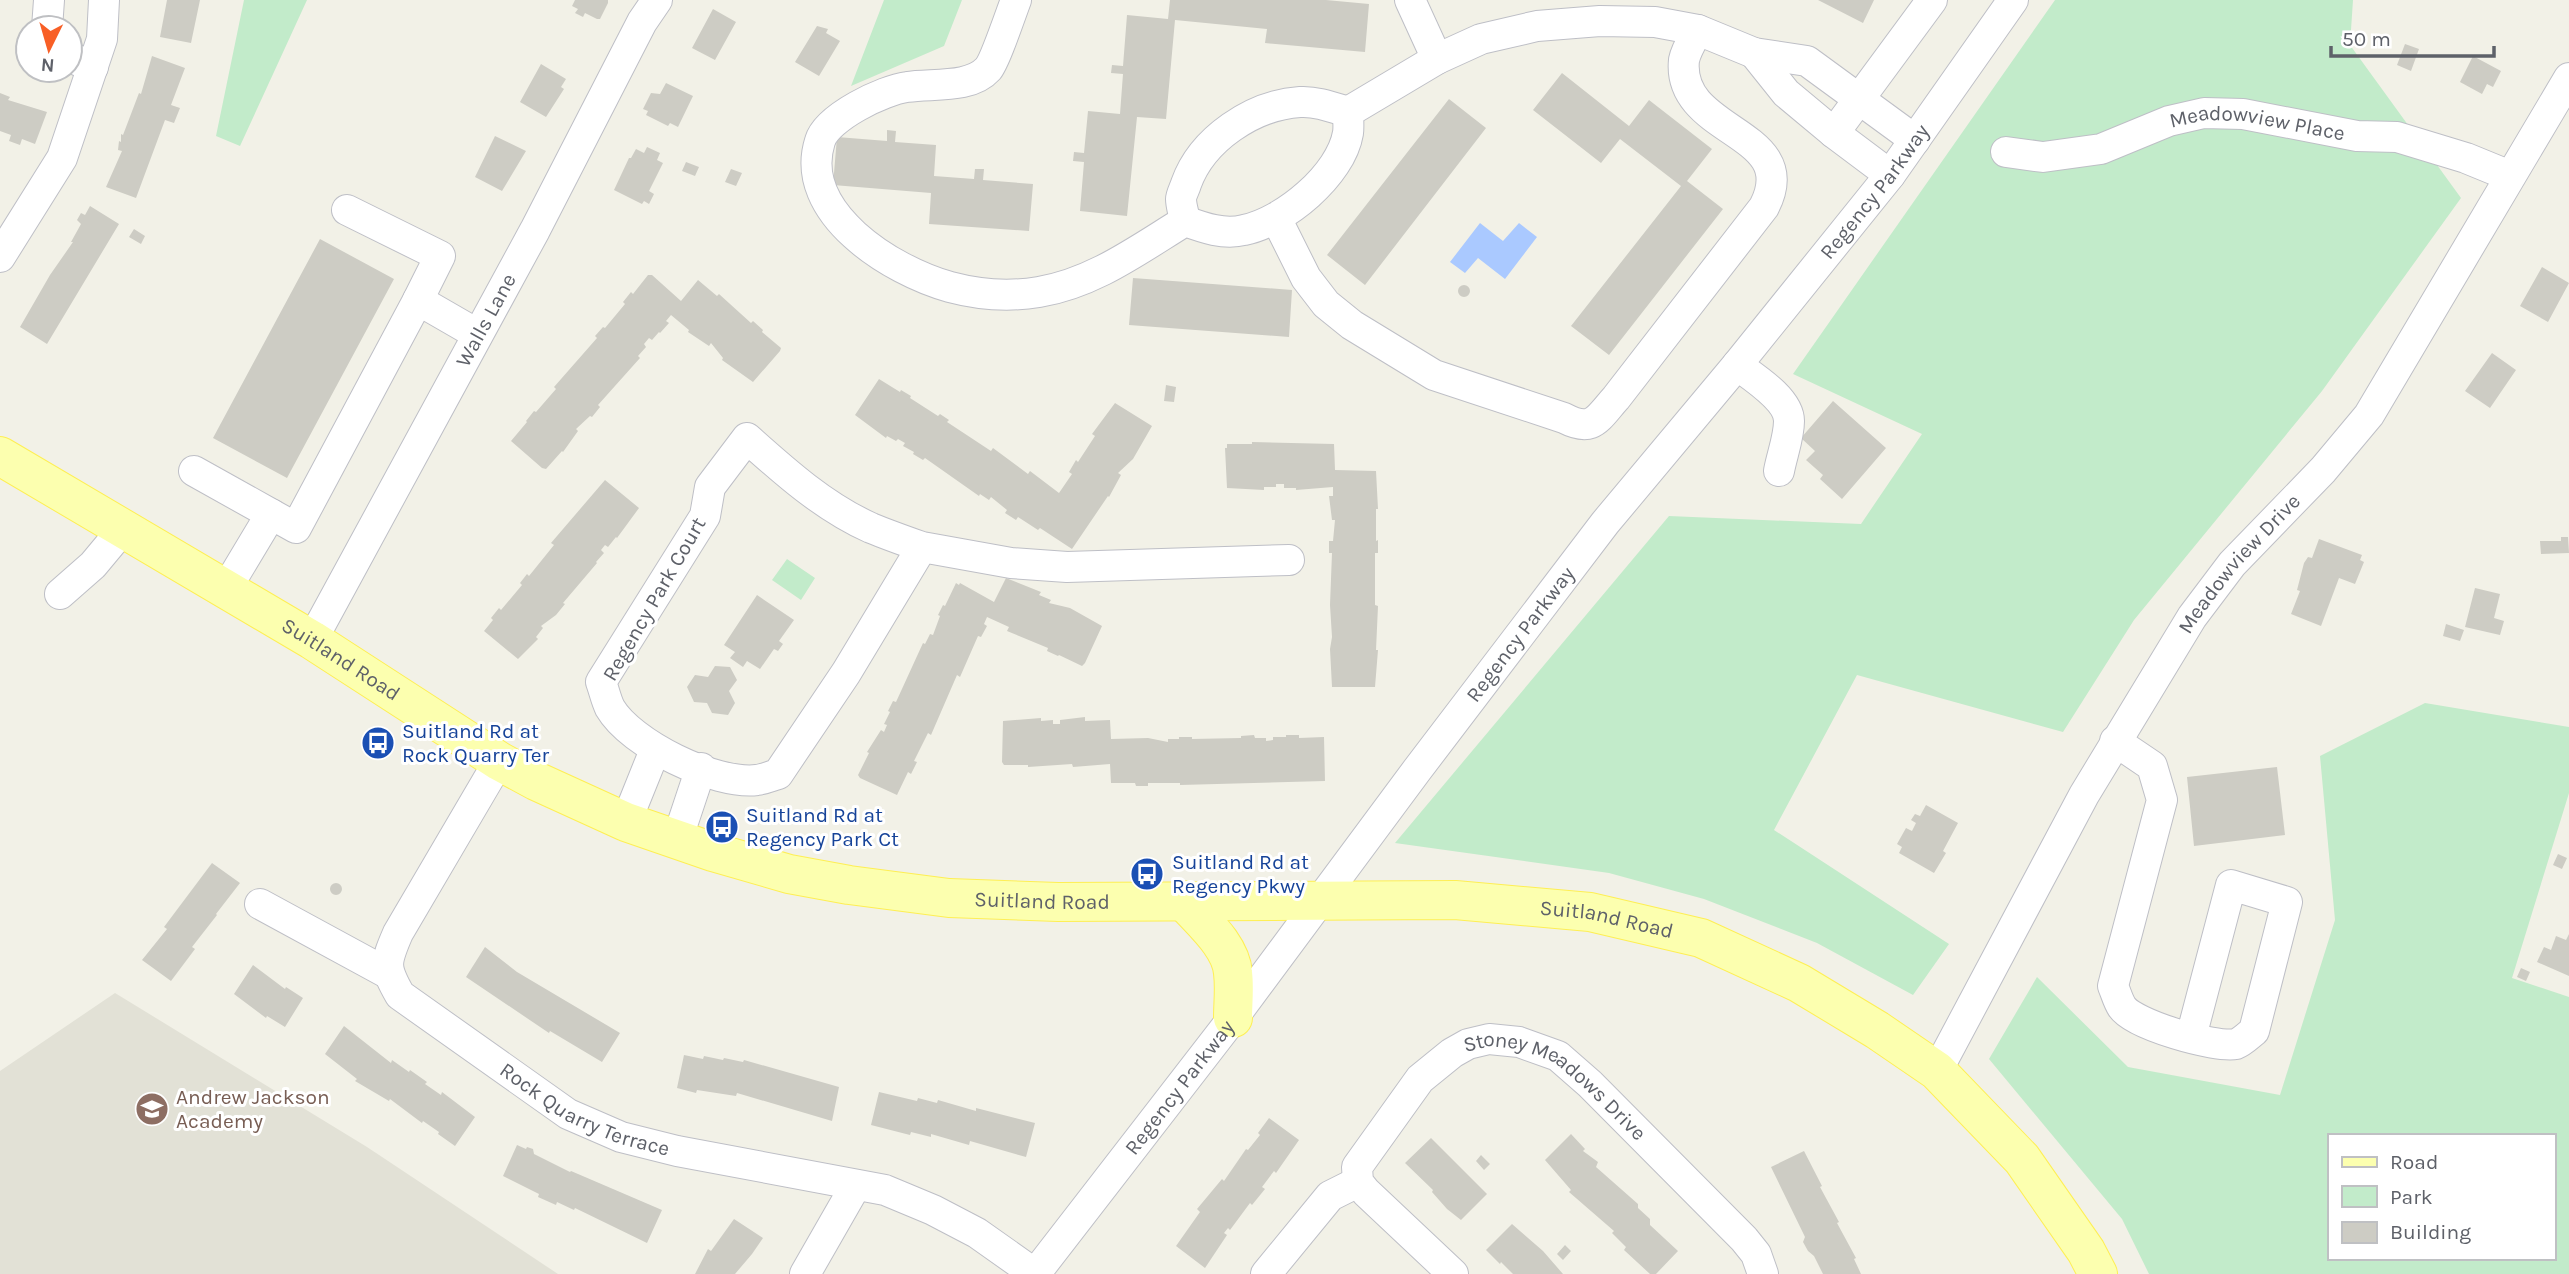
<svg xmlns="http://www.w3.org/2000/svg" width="2569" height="1274" viewBox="0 0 2569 1274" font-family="Karla,sans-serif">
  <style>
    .education { fill: #e2e1d6 }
    .green { fill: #c2ebca; fill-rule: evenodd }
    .water { fill: #aac9ff }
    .building { fill: #cdccc4 }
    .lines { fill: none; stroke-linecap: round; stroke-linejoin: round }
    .minor-casing { stroke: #bebfc6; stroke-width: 32 }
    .major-casing { stroke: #feef54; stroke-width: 40 }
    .minor { stroke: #fff; stroke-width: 30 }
    .major { stroke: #fcffaf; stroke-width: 38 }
    .labels { text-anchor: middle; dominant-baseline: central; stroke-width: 6; stroke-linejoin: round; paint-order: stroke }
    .street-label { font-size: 21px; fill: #5e6169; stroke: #fff }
    .transit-label { font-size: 21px; fill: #164399; stroke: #fff; text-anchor: start }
    .education-label { font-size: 21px; fill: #785e54; stroke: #fff; text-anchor: start }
  </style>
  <rect width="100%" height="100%" fill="#f2f1e7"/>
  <path class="education" d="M115,993L367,1147L558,1274H0V1071Z"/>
  <path class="green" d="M244,0H307L240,146L216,136Z
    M884,0H962L944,46L851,86Z
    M2055,0H2353L2350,45L2461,198L2322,391L2134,620L2063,732L1857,675L1774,830L1949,944L1913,995L1817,943L1704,899L1609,873L1395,843L1669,516L1861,524L1922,434L1793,374Z
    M787,559L815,578L801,600L772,580Z
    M2425,703L2569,727V793L2512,978L2569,997V1274H2149L2122,1219L1989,1059L2037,977L2128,1067L2280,1095L2335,920L2320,756ZM2329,1136H2553V1258H2329Z"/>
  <path class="water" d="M1480,223L1503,241L1519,223L1537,237L1505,279L1478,258L1465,273L1450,262Z"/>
  <path class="building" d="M167,0H200L191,43L160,37Z
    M575,0H608V3L600,19H597L585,13L583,17L575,13L578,9L572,6Z
    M1170,0H1326L1369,4L1365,52L1265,43L1267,29L1175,20L1166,119L1137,117L1127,216L1080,211L1084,162L1073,161L1074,152L1084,153L1088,111L1120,114L1123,74L1111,73L1112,65L1123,66L1127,15L1168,19Z
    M1818,0H1874L1863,23Z
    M713,9L736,22L715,60L692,48Z
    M817,26L828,29L826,33L840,41L819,76L795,62Z
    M2405,44L2419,49L2411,71L2397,65Z
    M152,56L185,68L171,105L180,108L174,123L165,120L136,198L106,187L122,151L118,150L119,141L121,142V134L123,135L139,93L141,94Z
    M2473,56L2501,71L2493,87L2487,84L2482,94L2460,82Z
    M541,64L566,79L561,87L564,89L546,117L520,102Z
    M1562,73L1629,126L1649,100L1712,149L1687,181L1723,209L1609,355L1571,326L1681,186L1620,139L1601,163L1533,110Z
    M666,83L693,96L678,127L670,123L668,126L646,115L648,111L643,109L651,93L660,94Z
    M0,93L10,97L8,100L47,112L35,144L22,139L20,145L9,141L11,135L0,131Z
    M1449,99L1486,128L1365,285L1327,255Z
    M887,130L896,131L895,142L936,145L934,176L974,179L975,169H984L983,180L1033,184L1029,231L929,224L931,193L833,185L837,137L887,141Z
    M495,136L526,151L502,191L475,177Z
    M647,147L660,153L657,160L663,163L649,191L654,194L649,204L644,201L642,204L614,190L629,158H631L636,149L644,153Z
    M686,162L699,167L695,176L682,171Z
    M731,169L742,173L736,186L725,182Z
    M90,206L119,224L47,344L20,327L50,275L73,242H71L81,224L77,220L81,213L85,215Z
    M134,229L145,236L141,244L129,237Z
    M320,239L394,279L287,478L213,438Z
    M2542,267L2569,283L2548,322L2520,306Z
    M648,275H652L681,301L698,280L717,296L719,294L751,323L753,321L763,330L762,332L781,348L780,351L753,382L722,360L723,358L711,343L709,346L688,332L689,330L671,315L666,321L669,323L660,333L659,332L652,340L649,338L644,344L646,347L638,356L640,358L598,405L600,407L592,417L590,416L576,429L578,431L563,452L562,451L546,469L542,468L511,441L527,422L526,421L534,411L536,412L556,389L554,387L597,338L595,336L603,327L605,328L625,304L623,302L631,292L633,294Z
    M1133,278L1292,290L1289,337L1129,325Z
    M1458 291a6 6 0 1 1 12 0a6 6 0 1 1-12 0Z
    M2492,353L2516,370L2490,408L2465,391Z
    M879,379L900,392L901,390L911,396L910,398L938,416L940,414L949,420L947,422L991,451L993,448L1028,474L1030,471L1059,493L1072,474L1069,472L1076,460L1078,462L1095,436L1092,434L1115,403L1152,426L1133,459L1118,473L1121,475L1109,497L1108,496L1072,549L1040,528L1038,530L1018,517L1016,520L1005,513L1007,510L991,497L989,500L980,494L979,496L925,458L923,460L913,454L914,452L903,446L905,443L898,439L896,441L887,436L886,438L855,415Z
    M1166,385L1176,387L1174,402L1164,401Z
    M1833,401L1886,448L1842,499L1820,479L1823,475L1806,460L1815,451L1801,438Z
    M1252,442L1334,444L1335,470L1376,471L1378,509H1376V541L1378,540V553H1375V605L1378,606L1376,650H1378L1375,687H1332L1330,649L1332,637L1330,605L1332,553H1329V541H1333L1335,520H1332L1329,496H1333V487L1296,490V488H1284V484H1276V487H1264V490L1227,488L1225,448H1227V444H1252Z
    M605,480L639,508L617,538L616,537L608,547L605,545L601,550L604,553L596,562L597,563L563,603L565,604L556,615L541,626L543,628L536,637L538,639L518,659L484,631L493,620L491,618L499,608L501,610L522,585L520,583L527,574L529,576L554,545L551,543Z
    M2561,537H2568L2569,553L2541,554L2540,541H2561Z
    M2319,539L2362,555L2360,560L2364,562L2355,584L2339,578L2321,626L2291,614L2300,591L2297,590L2304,563L2308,557L2312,558Z
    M1006,578L1041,592L1039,595L1051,600L1049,603L1070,608L1102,626L1085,663L1082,666L1059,655L1058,656L1047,651L1048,648L1007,631L1009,627L987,617L984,624L987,626L981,637L978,636L960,677L957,675L931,735L928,733L914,761L917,762L911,774L908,772L897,795L860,778L858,775L869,753L867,752L881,730L884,732L887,725L884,724L890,712L888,711L893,701L896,702L923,643L925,644L930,634L933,635L940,616L938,615L943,605L945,606L956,583L959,585L960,583L994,602Z
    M2475,588L2500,594L2494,618L2504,621L2500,635L2465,627Z
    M757,595L794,620L779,641L783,644L778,651L774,649L760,669L747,661L743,667L730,658L735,652L724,645Z
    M2446,624L2464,630L2460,641L2443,636Z
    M715,666L730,667L737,680L729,691L735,703L728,715L712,713L707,703L694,702L687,687L695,675L708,677Z
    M1085,717V721L1110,720L1111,739L1148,738L1168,742V739H1179V737H1192V739L1241,738V736L1254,735L1255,738H1266V741L1273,740V737H1286V735H1299V738L1324,737L1325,781L1180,785V783H1148V786H1136L1135,783H1111L1110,764L1073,767L1072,764L1028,767V765H1004L1002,762L1003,721L1041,718V721L1053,720V724H1060V720Z
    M2277,767L2285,835L2194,846L2187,777Z
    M1926,805L1958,823L1943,851L1946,853L1934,873L1899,853L1902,847L1897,844L1906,828L1912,831L1916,823L1911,820L1915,814L1920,816Z
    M2558,854L2567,858L2562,869L2553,865Z
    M212,863L240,883L216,914L217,915L192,947L195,949L171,981L142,960L167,929L164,927Z
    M330 889a6 6 0 1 1 12 0a6 6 0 1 1-12 0Z
    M2569,934V976L2537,962L2544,947L2551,950L2556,936L2566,940Z
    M485,947L517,972L620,1033L602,1062L550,1031L549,1033L466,977Z
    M253,965L285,989L286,987L303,998L285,1027L267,1016L266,1018L234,994Z
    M2521,968L2530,972L2526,981L2517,977Z
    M344,1026L391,1063L392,1060L409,1072L410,1070L427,1082L425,1084L441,1095L442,1092L475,1117L455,1146L438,1134L439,1132L423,1121L422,1123L390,1099L389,1101L355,1081L357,1079L325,1054Z
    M684,1055L703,1059L704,1056L723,1060L724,1058L743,1062L744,1060L839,1087L832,1121L737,1093L736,1096L697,1090L696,1093L677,1088Z
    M879,1092L917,1101L918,1098L937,1103L938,1100L976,1111V1108L1035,1123L1026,1157L970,1141L969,1145L931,1134V1137L911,1132L910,1135L871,1125Z
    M1269,1118L1299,1140L1276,1173L1274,1171L1262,1187L1265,1189L1252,1205L1250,1203L1230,1230L1228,1228L1224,1233L1227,1235L1205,1268L1176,1246L1200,1212L1197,1209L1222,1179L1224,1181L1246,1149L1248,1150L1260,1135L1258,1133Z
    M1571,1134L1585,1149L1583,1151L1598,1162L1596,1167L1638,1204V1208L1650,1219V1225L1678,1251L1656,1274H1650L1624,1250L1626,1247L1612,1233L1614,1231L1569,1192L1571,1190L1545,1160Z
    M1431,1138L1487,1194L1461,1220L1447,1209L1432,1192L1433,1190L1405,1163Z
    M517,1145L526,1149L527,1147L533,1149L534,1154L570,1172L571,1171L662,1210L647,1243L575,1208L574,1210L557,1202L556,1205L538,1197L539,1194L503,1176Z
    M1804,1151L1822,1186L1820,1187L1839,1222L1837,1223L1856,1258L1854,1259L1861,1274H1823L1814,1256L1808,1251L1803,1242L1805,1237L1771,1167Z
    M1481,1155L1490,1164L1484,1170L1476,1161Z
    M734,1219L763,1238L752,1254L735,1274H695L708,1249L711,1251Z
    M1512,1224L1543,1251L1563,1274H1513L1501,1262L1500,1264L1486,1250Z
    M1565,1245L1571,1251L1563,1260L1557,1254Z"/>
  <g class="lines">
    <defs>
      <g id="minor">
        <path d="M1016,0C1011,13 995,61 988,69C970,89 932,83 907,87C884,90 827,117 820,141C797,213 892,271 950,287C980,295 1009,297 1039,292C1094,283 1139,249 1185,221C1204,228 1224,235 1244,230C1284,222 1341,175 1348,133C1349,127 1348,118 1348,112L1437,59L1481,39L1537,26L1600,21L1655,22L1698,30L1754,53L1807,61L1915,140"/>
        <path d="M1410,0L1437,59"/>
        <path d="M47,28L49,0"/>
        <path d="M1754,53L1786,93L1834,133L1890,175"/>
        <path d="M70,57L93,67"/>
        <path d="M1834,133L1932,0"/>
        <path id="s1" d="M2006,152L2043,157L2101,149L2169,121L2204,113L2243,114L2357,136L2397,137L2466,158L2510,176"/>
        <path d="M347,210L440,256L418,300"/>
        <path d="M1276,218L1306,278L1326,304L1352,325L1434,375L1564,418C1593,433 1597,419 1616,398L1764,207C1804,130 1676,135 1684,60C1686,50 1693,39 1698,30"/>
        <path d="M1185,221C1184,214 1181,206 1181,199C1181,195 1185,188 1186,184C1202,139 1253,105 1300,102C1316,101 1332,107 1348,112"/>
        <path d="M0,257L62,158L102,39L104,0"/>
        <path d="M1737,365C1753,377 1789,399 1789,421C1789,437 1782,455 1779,471"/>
        <path d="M194,471L271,514"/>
        <path d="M922,547C905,541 888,535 871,528C824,507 785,472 747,438L710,487L705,516L601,682C604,690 606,700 610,708C631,744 715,785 757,780C764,779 771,776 778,774L846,673L922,547L1011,563L1067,567L1289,560"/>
        <path d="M226,589L271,514L296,528L418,300L477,334"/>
        <path d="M60,594L93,565L123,529"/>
        <path id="s2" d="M312,640L535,230L642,22L657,0"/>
        <path d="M2115,741L2152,766L2162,800L2113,986C2116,993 2118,1001 2122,1007C2134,1025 2215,1048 2236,1044C2242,1042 2249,1035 2254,1031L2287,902L2231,885L2191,1037"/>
        <path id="s3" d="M499,761L398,933C385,963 384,967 400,995L568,1114L621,1137L677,1151L885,1190L933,1210L977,1233L1035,1274"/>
        <path d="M626,822L655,750"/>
        <path d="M677,840L701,768"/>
        <path d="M260,904L387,973"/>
        <path id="s4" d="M1937,1071L2084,795L2192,617L2232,564L2323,470L2369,415L2569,78"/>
        <path d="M805,1274L856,1185"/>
        <path id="s5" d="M1035,1274L1233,1018L1417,770L1605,523L1737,365L1890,175L2013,0"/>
        <path d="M1266,1274L1330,1196L1358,1182"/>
        <path id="s6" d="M1453,1274L1366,1192L1358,1182L1357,1167L1420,1079L1452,1053L1468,1044L1489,1039L1519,1042L1558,1056L1590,1084L1744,1239L1756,1254L1763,1274"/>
      </g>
      <g id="major">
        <path id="s7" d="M0,456L312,640L499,761L536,781L626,822L713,852L789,874L849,885L949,898L1058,902L1455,900L1590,912L1701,938L1799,983L1877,1030L1937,1071L2022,1159L2086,1251L2098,1274"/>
        <path d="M1183,900C1200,920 1231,945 1233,973C1235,988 1233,1003 1233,1018"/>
      </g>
    </defs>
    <use href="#minor" class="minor-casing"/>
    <use href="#major" class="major-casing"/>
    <use href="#minor" class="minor"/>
    <use href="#major" class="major"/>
  </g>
  <defs>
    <symbol id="bus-disc" viewBox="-11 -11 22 22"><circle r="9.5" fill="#1a4fb4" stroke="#fff"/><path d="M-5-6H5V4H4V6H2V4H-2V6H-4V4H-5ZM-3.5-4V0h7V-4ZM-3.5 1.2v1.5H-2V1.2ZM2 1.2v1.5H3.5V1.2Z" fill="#fff"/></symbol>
    <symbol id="school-disc" viewBox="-11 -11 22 22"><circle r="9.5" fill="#8d6e63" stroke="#fff"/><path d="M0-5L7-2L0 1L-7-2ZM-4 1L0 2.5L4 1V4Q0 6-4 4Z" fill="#fff"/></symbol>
  </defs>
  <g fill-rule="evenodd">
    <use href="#bus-disc" x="359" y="724" width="38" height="38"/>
    <use href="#bus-disc" x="703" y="808" width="38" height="38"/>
    <use href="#bus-disc" x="1128" y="855" width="38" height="38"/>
    <use href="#school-disc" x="133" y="1090" width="38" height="38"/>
  </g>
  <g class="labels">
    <g class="street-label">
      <text stroke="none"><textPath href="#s1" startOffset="259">Meadowview Place</textPath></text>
      <text stroke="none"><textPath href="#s5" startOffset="1370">Regency Parkway</textPath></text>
      <text stroke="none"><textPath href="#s2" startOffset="364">Walls Lane</textPath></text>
      <text stroke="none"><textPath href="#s4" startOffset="592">Meadowview Drive</textPath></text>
      <text transform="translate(654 599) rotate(-60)">Regency Park Court</text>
      <text stroke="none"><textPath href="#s5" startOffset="803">Regency Parkway</textPath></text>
      <text stroke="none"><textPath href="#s7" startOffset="397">Suitland Road</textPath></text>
      <text stroke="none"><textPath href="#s7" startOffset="1152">Suitland Road</textPath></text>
      <text stroke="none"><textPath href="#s7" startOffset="1718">Suitland Road</textPath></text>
      <text stroke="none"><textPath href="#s5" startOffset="236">Regency Parkway</textPath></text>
      <text stroke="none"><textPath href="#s6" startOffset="418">Stoney Meadows Drive</textPath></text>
      <text stroke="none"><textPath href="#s3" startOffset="485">Rock Quarry Terrace</textPath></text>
    </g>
    <g class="transit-label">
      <text x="402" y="731">Suitland Rd at<tspan x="402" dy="24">Rock Quarry Ter</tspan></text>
      <text x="746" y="815">Suitland Rd at<tspan x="746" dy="24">Regency Park Ct</tspan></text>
      <text x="1172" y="862">Suitland Rd at<tspan x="1172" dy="24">Regency Pkwy</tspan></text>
    </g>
    <g class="education-label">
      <text x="176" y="1097">Andrew Jackson<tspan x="176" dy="24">Academy</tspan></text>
    </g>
  </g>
  <rect x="2328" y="1134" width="228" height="126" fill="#ffffff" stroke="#bfc0c3" stroke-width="2"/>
  <rect x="2342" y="1157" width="35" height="10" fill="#fcffaf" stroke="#bfc0c3" stroke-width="2"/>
  <text x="2390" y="1169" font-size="21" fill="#5e6169">Road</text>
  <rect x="2342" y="1186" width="35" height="21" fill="#c2ebca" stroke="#bfc0c3" stroke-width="2"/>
  <text x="2390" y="1204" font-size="21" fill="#5e6169">Park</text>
  <rect x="2342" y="1222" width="35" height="21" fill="#cdccc4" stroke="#bfc0c3" stroke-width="2"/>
  <text x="2390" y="1239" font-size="21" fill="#5e6169">Building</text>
  <g transform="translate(49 49) rotate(185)"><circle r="33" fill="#ffffff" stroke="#bfc0c3" stroke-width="2"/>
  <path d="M0-5L12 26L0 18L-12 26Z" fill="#f85f26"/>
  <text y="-10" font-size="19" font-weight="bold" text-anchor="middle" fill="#5e6169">N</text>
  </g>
  <path d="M2331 46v10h163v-10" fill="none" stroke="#5e6169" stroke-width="3.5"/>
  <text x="2342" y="46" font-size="21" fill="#5e6169" stroke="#ffffff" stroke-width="5" paint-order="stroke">50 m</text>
</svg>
